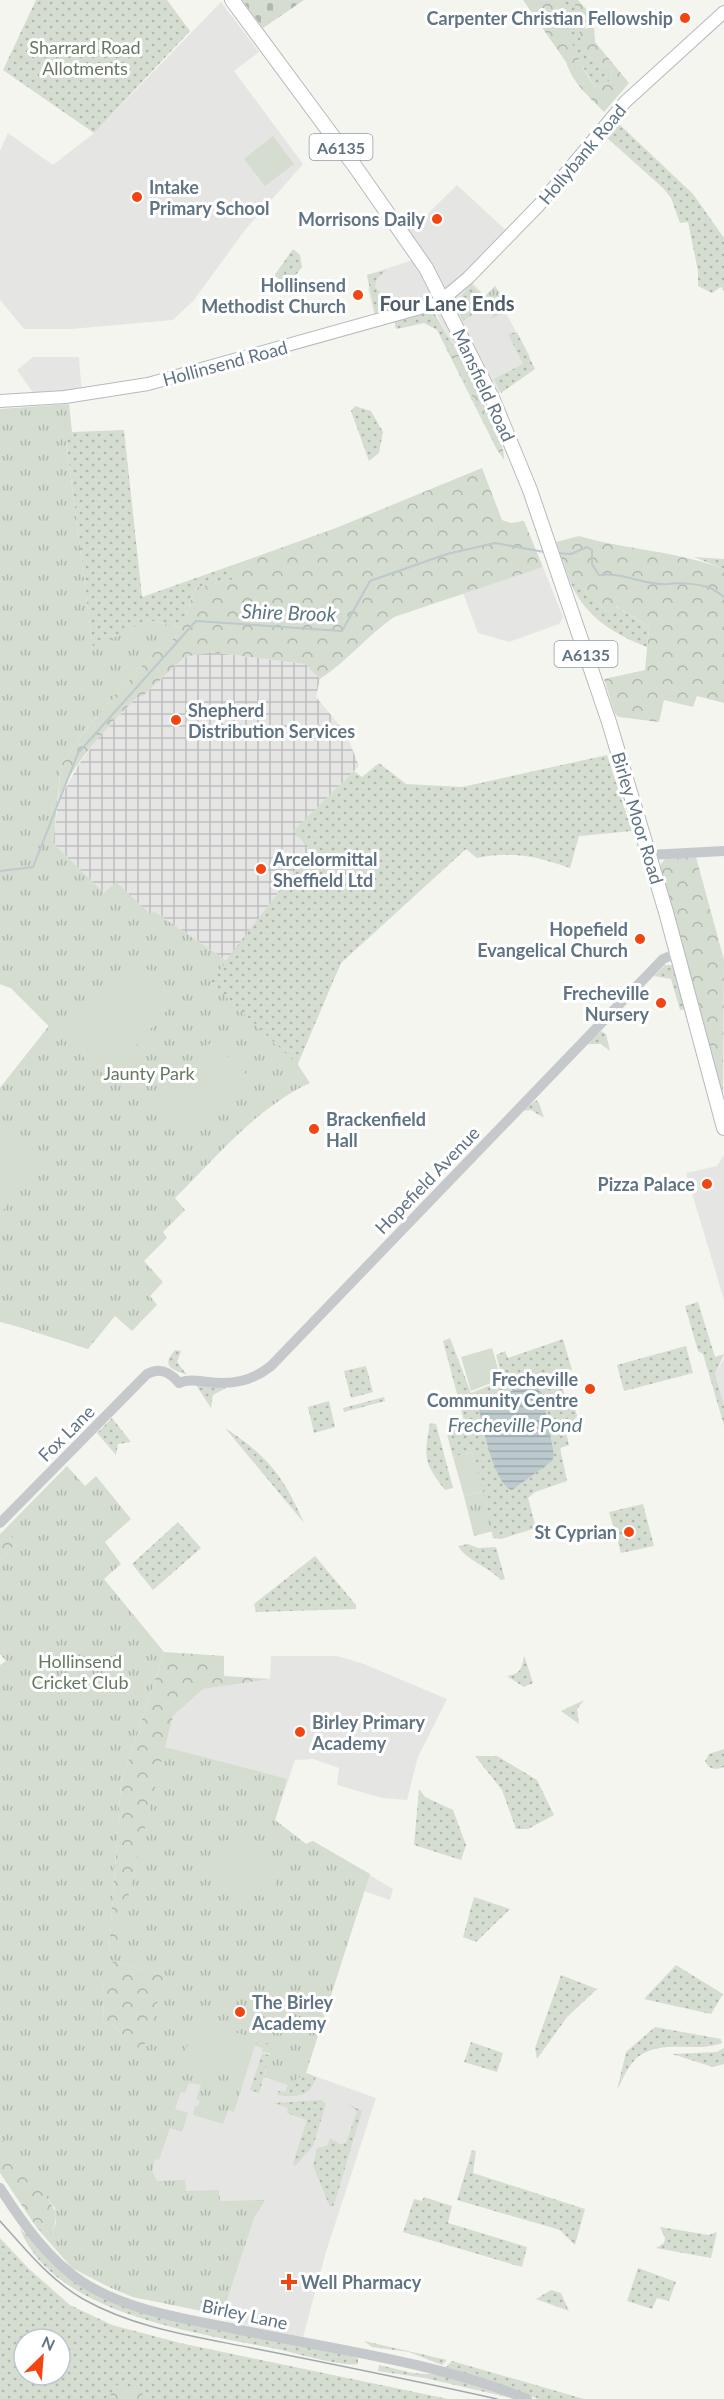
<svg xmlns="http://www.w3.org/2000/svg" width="724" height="2399" viewBox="0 0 724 2399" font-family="Lato,sans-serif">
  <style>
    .built { fill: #e5e6e3 }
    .industrial { fill: url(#industrial-grid) }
    .grass { fill: url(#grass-dots); fill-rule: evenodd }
    .forest { fill: url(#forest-crowns) }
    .cemetery { fill: url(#cemetery-stones) }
    .park { fill: url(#park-tufts); fill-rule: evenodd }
    .pitch { fill: #d5dcd0 }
    .water { fill: url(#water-rules) }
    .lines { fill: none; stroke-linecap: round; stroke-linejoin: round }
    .stream { stroke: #bcc9cd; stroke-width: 2 }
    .secondary-casing { stroke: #b5bbbf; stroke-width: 14 }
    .primary-casing { stroke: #b6babe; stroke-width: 16 }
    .tertiary { stroke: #c6c9cc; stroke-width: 10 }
    .secondary { stroke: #fff; stroke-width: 12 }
    .primary { stroke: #fff; stroke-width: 14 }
    .tram { stroke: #a3a9af; stroke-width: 1.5 }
    .poi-dot { fill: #f24512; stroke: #fff; stroke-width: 2 }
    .labels { text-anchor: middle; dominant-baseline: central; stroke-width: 6; stroke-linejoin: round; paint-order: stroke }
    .shield { fill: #fff; stroke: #909ea9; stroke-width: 1.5 }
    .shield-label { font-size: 16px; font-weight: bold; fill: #607484 }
    .poi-label { font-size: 18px; font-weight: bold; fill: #607484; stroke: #fff; text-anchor: end }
    .park-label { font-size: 18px; fill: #657a60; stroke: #fff }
    .street-label { font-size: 18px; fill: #607484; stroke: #fff }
    .neighbourhood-label { font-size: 20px; font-weight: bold; fill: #4f5d68; stroke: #fff }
    .water-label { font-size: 20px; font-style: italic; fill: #5b7781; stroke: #fff }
  </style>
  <defs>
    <pattern id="industrial-grid" width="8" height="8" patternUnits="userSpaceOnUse" patternTransform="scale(1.5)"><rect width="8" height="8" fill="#e5e6e3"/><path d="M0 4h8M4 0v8" fill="none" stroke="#bdbfbe"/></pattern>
    <pattern id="grass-dots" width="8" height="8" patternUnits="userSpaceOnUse" patternTransform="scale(1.5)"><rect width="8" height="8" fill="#d5dcd0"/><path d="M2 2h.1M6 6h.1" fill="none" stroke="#b0b7ae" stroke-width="1.8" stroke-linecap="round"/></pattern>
    <pattern id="forest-crowns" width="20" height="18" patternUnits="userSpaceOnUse" patternTransform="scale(1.5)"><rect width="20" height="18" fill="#d5dcd0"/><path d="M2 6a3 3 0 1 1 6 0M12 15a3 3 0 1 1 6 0" fill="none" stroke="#b0b7ae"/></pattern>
    <pattern id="cemetery-stones" width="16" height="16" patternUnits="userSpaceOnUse" patternTransform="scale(1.5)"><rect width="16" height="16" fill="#d5dcd0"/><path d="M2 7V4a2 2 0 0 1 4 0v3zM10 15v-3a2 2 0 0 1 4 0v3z" fill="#b0b7ae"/></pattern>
    <pattern id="park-tufts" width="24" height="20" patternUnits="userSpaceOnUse" patternTransform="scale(1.5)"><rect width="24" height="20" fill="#d5dcd0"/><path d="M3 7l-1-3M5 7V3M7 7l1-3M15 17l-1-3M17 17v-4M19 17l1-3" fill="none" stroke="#b0b7ae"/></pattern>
    <pattern id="water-rules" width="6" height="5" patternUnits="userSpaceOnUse" patternTransform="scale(1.5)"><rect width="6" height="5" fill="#bcc9cd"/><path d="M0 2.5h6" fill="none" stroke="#9ca8ac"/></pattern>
  </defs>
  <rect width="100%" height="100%" fill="#f4f5ef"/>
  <path class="built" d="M221,2L259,52L234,71L303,164L245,230L194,300L173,320L71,329H24L0,300V151L8,133L53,165L94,133Z
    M457,185L510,234L468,278L485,296L495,286L510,309L505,312L530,356L527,358L535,369L483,404L436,313L433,311L395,322L377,324L368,289L370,288L367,275L419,258L399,228L418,223Z
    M33,357H79L82,394L37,398L17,370Z
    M543,567L563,617L559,624L509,642L478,633L463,593Z
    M724,1155V1300L686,1173L717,1166Z
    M724,1358V1405L715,1374Z
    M271,1656H337L364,1664L447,1699L418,1757L407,1800L382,1798L337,1785L339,1768L313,1759L295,1760L275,1820L306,1844L313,1841L393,1889L390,1900L364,1891L306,2073L376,2098L326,2252L303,2337L227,2321L231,2310L224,2308L222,2315L133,2297L109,2287L86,2230L166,1976L113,1961L173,1716L203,1689L270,1679Z"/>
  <path class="industrial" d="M210,652L306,664L320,679L316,697L346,733L359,766L294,831L311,849L227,961L155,912L151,915L116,882L104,893L53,843L58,802L79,764L99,737L135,699L143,696L185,657Z"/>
  <path class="grass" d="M36,0H167L190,31L94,133L3,70Z
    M556,0H570L588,19L597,22L585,27L588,56L606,66L612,74C609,84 605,87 595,87L572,49Z
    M618,123L693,194L724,238V291L721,287L712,293L698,286V271L688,222L680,223L671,198L663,188L606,137Z
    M293,249L300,255L302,267L292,280L285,281L274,276Z
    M386,270L376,280L375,287L394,309L375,315L367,275Z
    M471,285L485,296L471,310L473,314L463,321L455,303Z
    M433,311L453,345L449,346L496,448L437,330L424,323L397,329L395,327V322Z
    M517,332L535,369L501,393L494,379L523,364L508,334Z
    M355,406L371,411L383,432L379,453L369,461L351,411Z
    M124,430L142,597L230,566L235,579L195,588L182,628L147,620L93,650L66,439L72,432Z
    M694,557L724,559V569Z
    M567,573L607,612L615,606L649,627L647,647C610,633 579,612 567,573Z
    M607,755L632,831L579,836L570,868C535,856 513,851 477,858L466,849L341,963L297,1066L210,981L311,850L293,831L354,771L362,777L379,763L406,784L462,787Z
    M665,965H674L687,1009L680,1010L671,979L654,976Z
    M601,1031L606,1034L610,1051L601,1044H587Z
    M536,1100L539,1103L544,1118L531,1110L522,1111Z
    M698,1302L715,1357L724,1354L715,1374L724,1405V1425L703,1354L698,1351L685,1306Z
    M450,1338L471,1393L503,1380L496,1355L505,1351L508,1358L563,1339L572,1370L558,1374L565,1396L571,1394L577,1416L566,1432L569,1445L560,1448L567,1481L535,1492L528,1498L536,1528L501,1539L493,1538L472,1452L453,1457L446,1431L465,1424L443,1341Z
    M686,1346L693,1373L624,1391L617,1365Z
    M175,1350L181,1351L177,1362L187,1375C171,1369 161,1366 175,1350Z
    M366,1366L373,1392L351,1398L344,1371Z
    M196,1385L226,1388L213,1395L211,1408Z
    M384,1397L385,1401L344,1412L343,1408Z
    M329,1401L335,1427L314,1433L308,1407Z
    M112,1418L131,1442L118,1444L116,1455L97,1433Z
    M430,1423L436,1424L453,1488L445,1490C423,1462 424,1457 430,1423Z
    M225,1428C268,1456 284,1477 304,1523Z
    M643,1504L654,1546L621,1553L609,1512Z
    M178,1522L201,1548L153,1590L132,1564Z
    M468,1544L478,1548L496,1547L505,1579L501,1580C489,1567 466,1560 458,1546Z
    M315,1556L356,1605V1609L256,1612L254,1604Z
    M524,1655L533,1683L524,1687L507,1676C521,1674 522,1668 524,1655Z
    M584,1700L577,1709L579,1724L561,1711Z
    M724,1749V1767C716,1770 709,1770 705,1761L709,1754Z
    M475,1756H497L537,1780L554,1815L528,1829H516L502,1790Z
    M419,1789L425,1797L453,1810L466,1845L461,1860L414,1845Z
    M474,1897L510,1909L476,1942L463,1937Z
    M676,1965L723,1994L711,2014L644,1999Z
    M561,1975L597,1989L567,2017L537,2059L535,2048Z
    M655,2027L721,2039L722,2043C694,2054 656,2036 633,2062C626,2070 622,2081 617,2090L626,2052Z
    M257,2039L273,2045L271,2053L262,2052L263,2048L255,2046Z
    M471,2042L503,2053L497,2072L464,2062Z
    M724,2048V2064L713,2067L672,2054L717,2052Z
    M262,2054L270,2055L259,2093L250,2090Z
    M306,2073L316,2077C310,2098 297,2097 277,2095L278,2091L285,2092L288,2085Z
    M321,2100L326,2104L313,2146L295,2166L293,2163L307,2120L287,2113L288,2108L273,2103Z
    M346,2103L362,2111L334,2205L330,2207L313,2166L317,2148L327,2146L330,2138L340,2144L346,2143L357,2111Z
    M472,2150L476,2151L473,2173L585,2209L575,2245L560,2230L457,2200Z
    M424,2197L452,2206L448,2223L527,2247L522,2267L403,2232L414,2199L422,2201Z
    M660,2227L709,2235L717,2232L711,2258L656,2248L664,2243L665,2238Z
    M20,2229L94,2293L358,2358V2364C342,2367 296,2353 277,2349C199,2333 54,2315 20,2229Z
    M0,2238L29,2269L70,2305L112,2325L180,2343L448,2399H0ZM24,2339H60V2375H24Z
    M638,2268L676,2282L669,2301L657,2298L652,2309L627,2301Z
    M551,2290L561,2293L569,2311L536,2299Z
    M364,2341L447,2360L442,2365L409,2352L372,2347Z
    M452,2361L584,2399H539L446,2367Z
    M379,2365L413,2373L441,2375L515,2399L425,2378L378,2371Z"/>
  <path class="forest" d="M523,0H556L559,4C569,34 576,61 595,87C605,87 609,84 612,74L606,66L588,56L579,32L594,25L595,42L629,83L604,112C589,97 572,82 566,62Z
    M570,0H578L595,19H588Z
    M453,345C463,365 508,442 504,460L496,448L449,346Z
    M482,468L502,520L511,523L524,521L543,567L394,617C367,636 347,661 320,679L305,664L210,652L185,657L143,696L135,699C109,726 69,766 58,802C54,815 55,831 53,844L104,893L116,882L150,914L155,912L210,981L298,1065L308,1080L244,1039L88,1349L0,1321V1088L49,1026L11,988L0,984V936L30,880L58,801L61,765L87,728L155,651C183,640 186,614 195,588L234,579L230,566L336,528Z
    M579,536C627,550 677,551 724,569V703L697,696L693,707L664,700L659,722L619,717L615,714L604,679L645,670L649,627L616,606L608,613L567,573L556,542Z
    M696,857L724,960L723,1100L660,871L661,864L665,859Z
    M12,1522L18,1528L17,1543L0,1559V1534Z
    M164,1652L224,1656V1676L271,1679L203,1689L173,1716L115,1952L109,1950L121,1784Z
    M113,1961L166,1976L141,2057L114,2025L104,2023L102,1973Z
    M0,2136C8,2149 54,2204 55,2211C57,2220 55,2225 51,2233L37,2228L0,2173Z
    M116,2385L143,2391L142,2399H108Z"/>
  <path class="cemetery" d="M242,0H304L263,28Z"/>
  <path class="park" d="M495,286L510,309L491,319L493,315L489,310L484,313L477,305Z
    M69,404L72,432L66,440L93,649L147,620L182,628L167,646L155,651L87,728L61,765L53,843L104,893L116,882L150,914L155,912L227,961L210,981L297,1066L310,1083C257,1107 216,1158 175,1198L185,1210L163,1232L167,1238L144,1261L163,1282L150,1296L157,1305L132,1331L115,1316L88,1349L52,1335L0,1322V1088L49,1026L11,988L0,984V409Z
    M67,1466L85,1486L96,1476L131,1519L105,1542L121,1564L104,1579L164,1652L121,1784L109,1950L115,1951L165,1747L287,1779L275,1820L306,1844L313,1841L370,1874L306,2073L288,2085L264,2077L273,2045L196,2020L183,2060L244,2080L234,2112L228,2110L223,2124L193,2115L195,2106H198L200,2101L196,2099L201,2085L189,2083L185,2093L181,2092L175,2109L188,2113L182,2132L170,2128L159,2160L155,2159L152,2171L157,2181L185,2180L186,2191L219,2190L220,2201L265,2200L254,2218L222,2315L133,2297L109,2287L72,2268L37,2228L51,2233L56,2223L55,2208L14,2158L0,2136V1665L6,1661L0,1654V1559L17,1543L11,1536L18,1528L12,1522ZM113,1961L166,1976L141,2056L114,2025L104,2023L102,1973L110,1974Z
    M483,1491L493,1531L474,1536L464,1496Z"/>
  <path class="pitch" d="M273,136L294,164L265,186L244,159Z
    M132,956L179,996L108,1078L61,1037Z
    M212,1041L249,1077L189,1138L152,1102Z
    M0,1120L46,1158L0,1214Z
    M492,1348L501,1379L471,1391L461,1357Z
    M472,1452L483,1491L464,1496L453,1457Z
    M226,1840L284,1860L270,1899L212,1879Z
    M196,2020L257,2039L244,2080L183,2060Z"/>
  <path class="water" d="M533,1385L542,1393L554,1455L552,1461L512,1490C494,1485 482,1423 478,1405L524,1386Z"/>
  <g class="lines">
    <path class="stream" d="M556,553L571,554L587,547L592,550V564L599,575C624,572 645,586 668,584C678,582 697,584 708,587C714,589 720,594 724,597
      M0,871L33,867L78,753L196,621L342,631L370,581L447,554L495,543L544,552"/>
    <defs>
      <path id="secondary" d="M0,401L65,397L148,384L438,303L468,278L539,205L625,102L724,12"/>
      <path id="primary" d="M232,0L354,165L426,268L493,400L530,490L609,722L666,912L724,1128"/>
    </defs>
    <use href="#secondary" class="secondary-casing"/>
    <use href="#primary" class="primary-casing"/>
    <path class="tertiary" d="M649,855L724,851
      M0,1523L147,1374C160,1367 170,1372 179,1383C189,1379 198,1381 208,1382C233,1385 252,1381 271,1366L663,959L677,953
      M0,2188C22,2222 49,2261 84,2283C127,2310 182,2318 231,2328C330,2349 432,2361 527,2399"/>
    <use href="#secondary" class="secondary"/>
    <use href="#primary" class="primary"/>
    <path class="tram" d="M0,2221C25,2249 50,2280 83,2299C136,2329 198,2337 257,2349C337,2365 417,2381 497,2399"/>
  </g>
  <g class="poi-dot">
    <circle cx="685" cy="18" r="6"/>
    <circle cx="137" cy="197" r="6"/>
    <circle cx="437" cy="219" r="6"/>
    <circle cx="358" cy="295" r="6"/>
    <circle cx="176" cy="720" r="6"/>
    <circle cx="261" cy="869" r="6"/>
    <circle cx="640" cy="939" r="6"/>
    <circle cx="661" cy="1003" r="6"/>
    <circle cx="314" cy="1129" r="6"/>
    <circle cx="707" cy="1184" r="6"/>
    <circle cx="590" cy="1389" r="6"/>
    <circle cx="629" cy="1532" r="6"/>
    <circle cx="300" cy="1732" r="6"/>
    <circle cx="240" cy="2012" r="6"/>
    <path d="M286 2273h6v6h6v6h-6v6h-6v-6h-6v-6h6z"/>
  </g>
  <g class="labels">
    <g class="shield">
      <rect x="309.5" y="134" width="63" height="26" rx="4.5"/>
      <rect x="554.5" y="641" width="63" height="26" rx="4.5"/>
    </g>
    <g class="shield-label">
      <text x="341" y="147">A6135</text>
      <text x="586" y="654">A6135</text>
    </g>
    <g class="poi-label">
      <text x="673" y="18">Carpenter Christian Fellowship</text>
      <text x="149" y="187" text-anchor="start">Intake<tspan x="149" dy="21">Primary School</tspan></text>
      <text x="425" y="219">Morrisons Daily</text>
      <text x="346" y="285">Hollinsend<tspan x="346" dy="21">Methodist Church</tspan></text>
      <text x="188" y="710" text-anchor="start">Shepherd<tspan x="188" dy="21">Distribution Services</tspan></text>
      <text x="273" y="859" text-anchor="start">Arcelormittal<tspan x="273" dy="21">Sheffield Ltd</tspan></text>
      <text x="628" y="929">Hopefield<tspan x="628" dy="21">Evangelical Church</tspan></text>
      <text x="649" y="993">Frecheville<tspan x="649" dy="21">Nursery</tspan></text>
      <text x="326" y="1119" text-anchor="start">Brackenfield<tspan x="326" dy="21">Hall</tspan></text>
      <text x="695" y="1184">Pizza Palace</text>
      <text x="578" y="1379">Frecheville<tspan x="578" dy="21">Community Centre</tspan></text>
      <text x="617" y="1532">St Cyprian</text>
      <text x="312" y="1722" text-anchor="start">Birley Primary<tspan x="312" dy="21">Academy</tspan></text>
      <text x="252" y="2002" text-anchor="start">The Birley<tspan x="252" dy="21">Academy</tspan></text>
      <text x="301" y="2282" text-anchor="start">Well Pharmacy</text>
    </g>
    <g class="park-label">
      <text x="85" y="47">Sharrard Road<tspan x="85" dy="21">Allotments</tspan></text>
      <text x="149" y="1073">Jaunty Park</text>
      <text x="80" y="1661">Hollinsend<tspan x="80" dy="21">Cricket Club</tspan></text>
    </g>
    <g class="street-label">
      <text transform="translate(582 154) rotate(-50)">Hollybank Road</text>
      <text transform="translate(225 363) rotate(-15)">Hollinsend Road</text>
      <text transform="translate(484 385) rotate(65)">Mansfield Road</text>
      <text transform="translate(638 818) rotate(73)">Birley Moor Road</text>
      <text transform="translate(427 1180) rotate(-46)">Hopefield Avenue</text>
      <text transform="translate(66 1433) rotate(-45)">Fox Lane</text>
      <text transform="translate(245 2314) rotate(12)">Birley Lane</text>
    </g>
    <g class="neighbourhood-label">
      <text x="447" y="303">Four Lane Ends</text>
    </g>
    <g class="water-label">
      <text transform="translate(289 612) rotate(2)">Shire Brook</text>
      <text x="515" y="1424">Frecheville Pond</text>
    </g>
  </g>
  <g transform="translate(42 2357) rotate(25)"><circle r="28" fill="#ffffff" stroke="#bfc7ce" stroke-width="1.5"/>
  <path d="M0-4.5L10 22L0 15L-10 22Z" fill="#f24512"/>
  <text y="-9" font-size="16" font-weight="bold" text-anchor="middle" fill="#607484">N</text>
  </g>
</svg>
